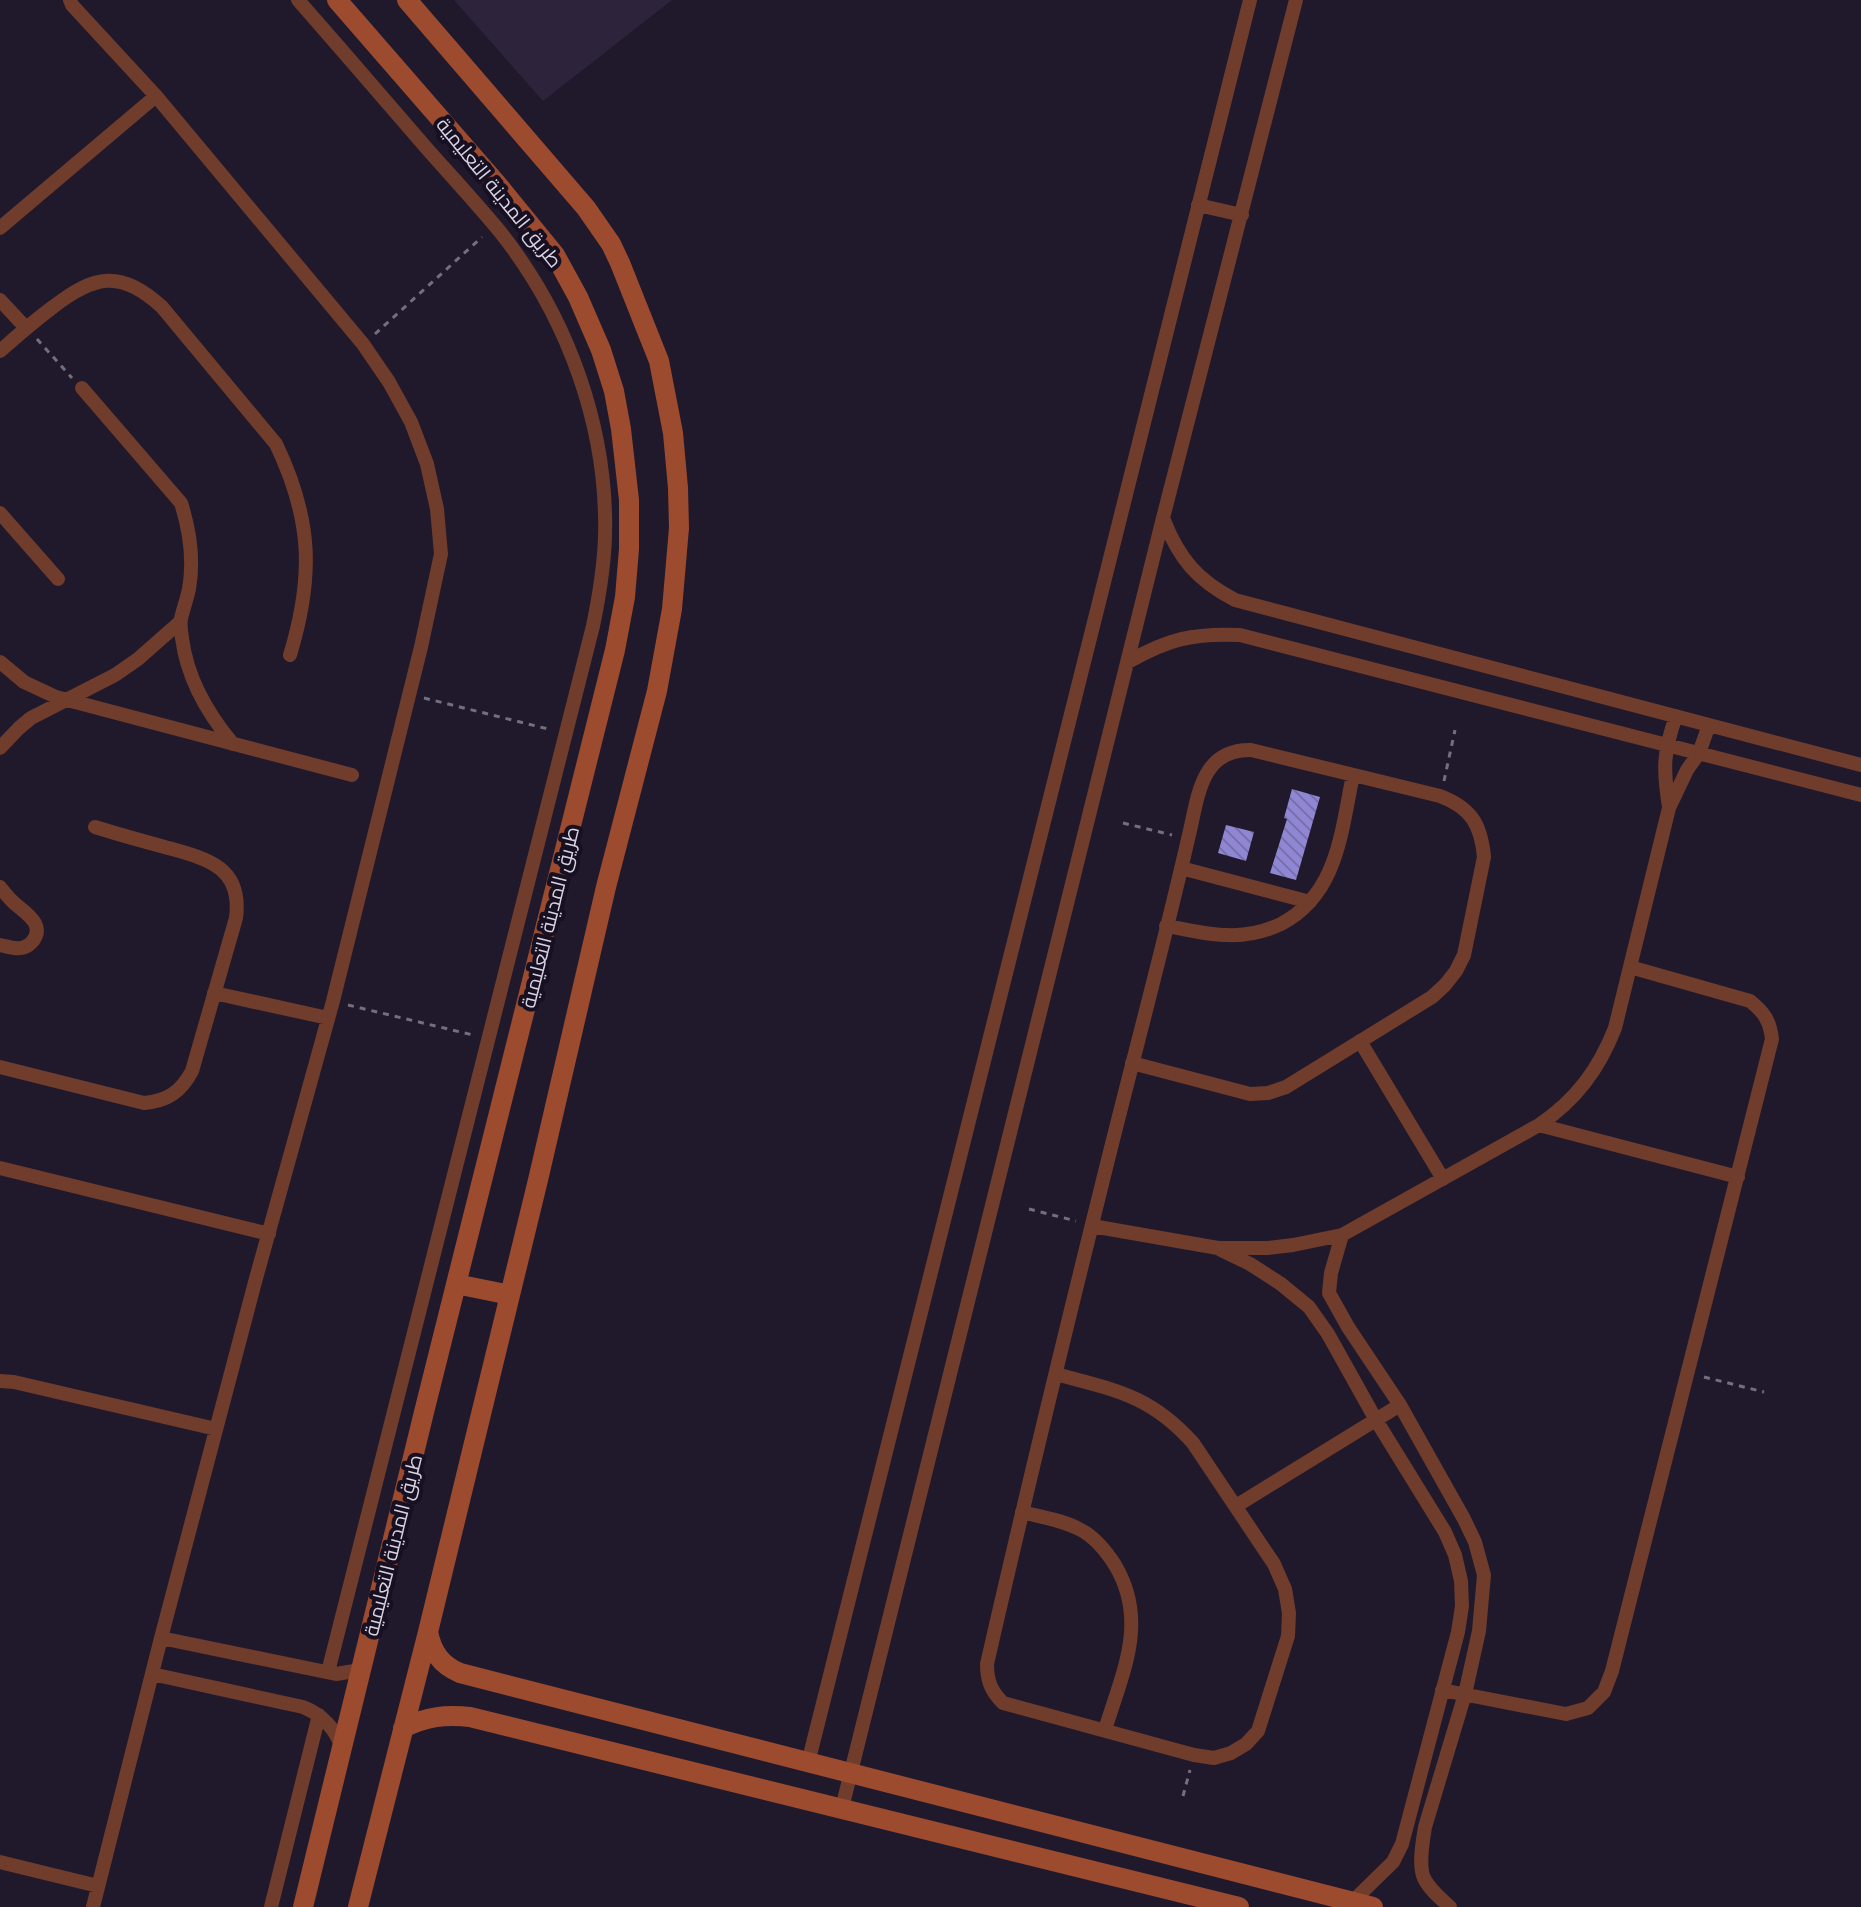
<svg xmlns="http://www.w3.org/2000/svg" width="1861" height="1907" viewBox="0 0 1861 1907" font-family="'Golos Text',Cairo,sans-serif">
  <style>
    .built { fill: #2d243c }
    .building { fill: url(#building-back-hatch) }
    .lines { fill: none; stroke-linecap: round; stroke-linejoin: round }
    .path { stroke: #746f7f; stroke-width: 3; stroke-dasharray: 6 6; stroke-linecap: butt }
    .street { stroke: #703c2b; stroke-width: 14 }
    .secondary { stroke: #9d4b2f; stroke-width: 20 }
    .labels { text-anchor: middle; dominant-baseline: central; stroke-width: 8; stroke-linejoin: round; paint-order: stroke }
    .street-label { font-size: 20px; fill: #d7d3e0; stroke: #171022 }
  </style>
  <defs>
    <pattern id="building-back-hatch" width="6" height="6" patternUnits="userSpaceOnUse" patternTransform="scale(2)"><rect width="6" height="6" fill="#9087d4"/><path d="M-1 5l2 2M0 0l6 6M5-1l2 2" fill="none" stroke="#7871a8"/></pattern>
  </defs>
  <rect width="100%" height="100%" fill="#20192c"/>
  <path class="built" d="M454,0H672L543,101Z"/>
  <path class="building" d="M1292,789L1320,797L1296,880L1270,873L1287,819L1284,818Z
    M1226,825L1254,832L1246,861L1218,853Z"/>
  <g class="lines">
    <path class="path" d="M375,334L482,237
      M37,339L72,378
      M424,698L552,730
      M1444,781L1455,730
      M1123,823L1172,835
      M348,1005L473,1035
      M1029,1209L1076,1221
      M1704,1377L1764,1392
      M1183,1796L1190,1770"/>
    <path class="street" d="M70,0L72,5L156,96L363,344L389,382L411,422L427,464L437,509L441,554L421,647L333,1001L255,1282L161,1638L93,1907
      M298,0C342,50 386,101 429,151C453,178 478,205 501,233C568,318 608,428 605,537C604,567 599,597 593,626L328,1672
      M1198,205L1242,215
      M0,228L156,96
      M0,300L26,328
      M0,351C17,336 34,321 53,307C94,275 121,269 162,307L276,444C312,519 314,576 290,655
      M82,388L181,503C190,531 194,560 189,589C187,599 183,609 181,619C180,625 181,632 182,638C187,678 207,713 233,744
      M0,513L58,579
      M1163,518C1179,559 1197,580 1235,600L1861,765
      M0,662L24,682L56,697L352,775
      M1128,662C1168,639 1193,633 1240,635L1861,795
      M0,748L19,728L31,718L115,675L138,659L180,622
      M1669,807C1663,769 1663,753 1676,716
      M1181,868L1310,902
      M0,887C4,892 8,897 13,902C24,912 48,925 31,943C22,952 10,947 0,945
      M1166,926C1186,929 1207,935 1227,935C1246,936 1264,932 1281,924C1338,894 1341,832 1353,775
      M214,993L328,1018
      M1360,1041L1443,1179
      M0,1067L144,1103C167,1101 181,1092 192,1071L236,918C243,864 203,858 161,846C139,840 117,834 95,827
      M1539,1125L1738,1177
      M0,1168L269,1234
      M1092,1226L1218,1248H1268L1293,1245L1342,1235L1539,1125C1576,1100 1599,1069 1615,1028L1669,808L1687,770L1699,753L1709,725
      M1342,1235L1331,1273L1329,1293L1348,1327L1400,1405L1464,1519L1475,1542L1484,1575L1479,1631L1465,1694L1425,1827C1423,1840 1418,1865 1424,1878C1429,1889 1441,1899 1450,1907
      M1221,1250L1250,1264L1281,1284L1309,1307L1328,1334L1376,1420L1445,1532L1455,1555L1461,1581L1462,1606L1458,1632L1402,1844L1393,1862L1352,1902
      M1056,1374C1115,1390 1150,1395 1193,1443L1274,1564L1285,1589L1289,1613L1288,1636L1258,1731L1246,1744L1231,1753L1214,1758L1194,1755L1003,1703C991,1691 987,1681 987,1664C1024,1502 1063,1341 1103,1180C1131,1066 1162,953 1188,839C1198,800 1199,749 1251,750L1440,796C1471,808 1481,824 1484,857L1464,955L1456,971L1445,985L1432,997L1286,1087L1268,1093L1250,1094L1132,1063
      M0,1381L14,1382L216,1429
      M1236,1506L1400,1405
      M1022,1512C1041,1517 1063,1520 1081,1530C1096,1538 1106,1551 1115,1565C1149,1622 1122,1673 1105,1730
      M161,1638L336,1674L354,1671L362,1668
      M152,1674L303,1707C323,1715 335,1728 342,1748
      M1442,1690L1566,1714L1588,1708L1604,1692L1612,1671L1772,1039C1770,1021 1764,1012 1750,1001L1630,967
      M808,1763L1250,0
      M842,1808L1163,518L1296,0
      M0,1862L98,1886
      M271,1907L319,1715"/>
    <path class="secondary" d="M456,1284L510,1295
      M428,1632C432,1652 441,1665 460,1673L1373,1907
      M403,1728C426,1717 445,1714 470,1717L1239,1907
      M303,1907L425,1408L615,650L625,597L629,549V500L621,429L614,391L601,350L578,297L555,255L497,184L337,0
      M358,1907L428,1632L538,1180L606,887L657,691L672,609L679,528L678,488L673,433L659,361L620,263L611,244L586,208L407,0"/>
  </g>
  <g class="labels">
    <g class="street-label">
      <text transform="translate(500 192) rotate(51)">طريق المدينة التعليمية</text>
      <text transform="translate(549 917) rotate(-76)">طريق المدينة التعليمية</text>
      <text transform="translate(392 1545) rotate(-76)">طريق المدينة التعليمية</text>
    </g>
  </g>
</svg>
